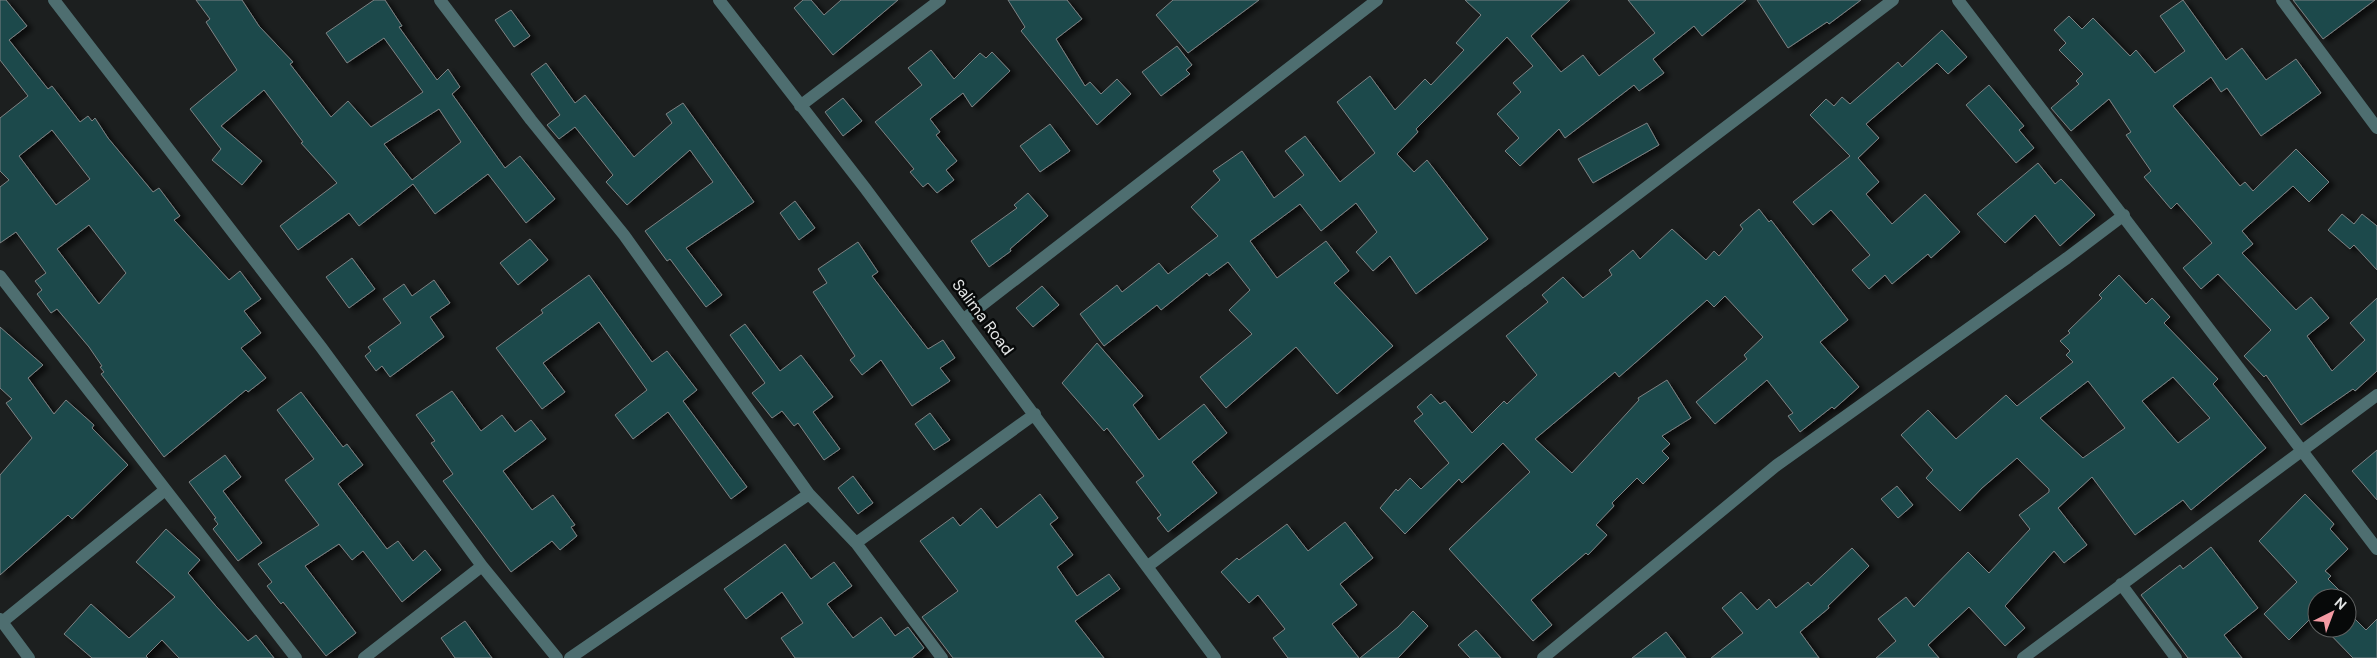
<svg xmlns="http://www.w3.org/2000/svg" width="2377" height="658" viewBox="0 0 2377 658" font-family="'DM Sans',sans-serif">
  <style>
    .building { fill: #1b484c; stroke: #7e8283; fill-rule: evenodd; filter: url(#shadow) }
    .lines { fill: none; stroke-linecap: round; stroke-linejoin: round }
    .minor { stroke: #4e6e70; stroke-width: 12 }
    .labels { text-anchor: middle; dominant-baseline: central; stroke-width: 5; stroke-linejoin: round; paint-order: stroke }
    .street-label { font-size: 16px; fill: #e4e6e6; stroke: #070909 }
  </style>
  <defs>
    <filter id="shadow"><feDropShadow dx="5.5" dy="3" stdDeviation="2.5" flood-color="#0009"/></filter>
  </defs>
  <rect width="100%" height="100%" fill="#1c1f1f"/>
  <path class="building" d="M0,0H6L27,26L9,40L48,89L52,86L80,122L88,116L92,121L95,118L108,138L153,192L159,188L180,216L174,220L229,280L240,271L261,299L244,311L261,333L241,348L266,378L248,392L246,390L164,457L101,374L104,372L100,367L102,366L89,347L57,309L51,313L37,294L42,290L35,281L46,273L16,232L0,243V187L9,180L0,171V118L28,96L0,60ZM52,130L90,179L56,205L19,156ZM89,225L126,273L99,304L57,249Z
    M196,0H242L259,26L293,62L290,64L331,117L348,101L371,127L423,92L384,38L347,63L326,33L374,0H385L402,26L399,27L437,80L448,69L460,87L452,94L505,168L520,156L555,199L526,223L488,174L435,214L413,184L359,226L349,213L298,250L280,226L337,183L301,143L303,142L264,90L221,126L262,161L242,185L212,160L221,149L190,109L237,70L206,22L210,19ZM439,109L461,142L412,180L384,144Z
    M803,0H811L824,15L841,0H898L833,55L794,8Z
    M1008,0H1067L1082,19L1056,39L1085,86L1090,82L1101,94L1117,79L1131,94L1097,125L1021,31L1025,27Z
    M1173,0H1259L1188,53L1156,15Z
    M1465,0H1570L1531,36L1561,72L1583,55L1599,76L1655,33L1628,0H1746L1702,36L1694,26L1653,59L1664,73L1639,91L1634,85L1565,138L1559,129L1520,166L1505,151L1519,138L1497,114L1521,92L1513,83L1533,66L1507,37L1416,129L1418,132L1397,154L1414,172L1427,160L1488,239L1416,294L1390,256L1373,271L1356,252L1377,232L1356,203L1321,231L1300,204L1250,241L1277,278L1326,241L1349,271L1334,283L1393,346L1337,394L1296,347L1226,408L1200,377L1252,334L1229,310L1250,290L1228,262L1209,276L1207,273L1161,310L1157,305L1104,346L1080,314L1117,285L1122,292L1159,263L1168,274L1218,236L1191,207L1220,180L1213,171L1242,151L1274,198L1304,175L1285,151L1305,136L1340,182L1375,153L1337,102L1370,76L1395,110L1425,79L1431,85L1464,50L1456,43L1481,15Z
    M1757,0H1861L1829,24L1827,22L1788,48Z
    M2183,0L2226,60L2242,48L2266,80L2296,59L2321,93L2261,136L2227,88L2221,92L2211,77L2173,106L2240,186L2245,182L2253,191L2296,149L2329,182L2309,202L2293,186L2242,231L2253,244L2242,253L2296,310L2311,297L2329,318L2307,336L2332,371L2365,340L2350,323L2377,298V371L2355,391L2353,389L2301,425L2266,375L2264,377L2244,356L2271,330L2218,274L2201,289L2183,268L2212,243L2177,203L2171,209L2144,177L2151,171L2126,135L2131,132L2109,99L2071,131L2051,108L2079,84L2076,81L2083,74L2059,50L2066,43L2054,30L2069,16L2082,29L2093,18L2130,56L2136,50L2155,73L2185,51L2160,16Z
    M2293,0H2375L2323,39Z
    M511,10L530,36L514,47L495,20Z
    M1942,30L1967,57L1948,74L1937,63L1866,124L1879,138L1858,158L1879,182L1866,194L1892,224L1925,194L1960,232L1931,258L1928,254L1892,284L1885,275L1869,289L1852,270L1870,255L1831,210L1813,225L1793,202L1850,156L1810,115L1826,99L1834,106L1842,97L1850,104L1898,62L1902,67Z
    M1177,46L1192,65L1186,70L1190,74L1161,96L1142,72Z
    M931,50L954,79L980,53L986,58L992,52L1010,71L972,107L963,93L930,119L940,132L936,135L957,161L946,170L954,180L937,193L928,183L923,187L910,172L914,169L875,122L922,85L908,68Z
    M546,63L575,103L585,95L634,157L672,123L666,114L683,103L754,202L686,248L722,295L706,307L670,259L667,261L645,231L713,182L690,150L627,205L606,182L613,175L575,127L559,139L547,125L560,115L531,74Z
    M1989,85L2024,126L2019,130L2034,148L2016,163L1966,105Z
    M843,98L862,121L843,136L825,112Z
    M1647,123L1659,145L1593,183L1578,159Z
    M1050,124L1070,151L1040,172L1020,146Z
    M2038,163L2055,184L2061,179L2095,215L2060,246L2035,215L2005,243L1977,214Z
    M1028,193L1048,216L1010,249L1011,251L989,267L971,241L1017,208L1014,205Z
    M795,201L815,228L799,240L780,213Z
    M1759,209L1769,222L1771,220L1848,320L1820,342L1859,387L1834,409L1832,407L1800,432L1788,416L1793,413L1767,380L1715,424L1696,402L1747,359L1744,355L1763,337L1725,296L1714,307L1707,300L1619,377L1615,372L1535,439L1572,473L1639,400L1638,398L1667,380L1691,418L1662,436L1670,444L1662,451L1669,458L1643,484L1637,478L1612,503L1614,506L1596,525L1607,535L1588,555L1586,553L1531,600L1552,625L1533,641L1449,549L1530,472L1503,443L1462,483L1459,479L1405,534L1380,508L1396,489L1398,491L1410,478L1421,489L1449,463L1414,421L1423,414L1417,407L1431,394L1440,404L1445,401L1472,433L1504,401L1507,404L1537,375L1506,336L1548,302L1542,295L1563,277L1583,298L1612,275L1609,270L1633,250L1640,259L1672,229L1706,260L1714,251L1719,256L1743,229L1740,225Z
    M2342,214L2354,224L2362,214L2377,226V270L2354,245L2350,249L2328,230Z
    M530,239L548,260L518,285L500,263Z
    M858,242L878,272L872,276L928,349L943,340L955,358L940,368L950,381L912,406L881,360L862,375L850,360L855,356L813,292L827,283L818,269Z
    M352,258L375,289L349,308L326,277Z
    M589,275L652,362L667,351L697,390L683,401L747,487L731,499L668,412L633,439L615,415L647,390L599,322L543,363L565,392L542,409L496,348L543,313L541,310Z
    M2119,275L2146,304L2152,298L2170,317L2164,323L2218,379L2213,384L2266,448L2191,510L2183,500L2135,535L2092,477L2058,508L2087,545L2064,563L2054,551L2005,606L2025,628L2005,646L1969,607L1928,645L1939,658H1876L1896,641L1878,619L1906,597L1914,607L1968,552L1989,573L2030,529L2019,515L2049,492V489L2017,458L1982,488L1960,511L1926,478L1933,470L1901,435L1928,410L1956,439L2006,395L2017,406L2073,362L2066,355L2070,351L2060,341L2070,333L2068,331L2102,298L2099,295ZM2173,377L2210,418L2178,443L2142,401ZM2088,381L2125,428L2083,458L2040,418Z
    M434,280L450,303L430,317L444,337L390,377L382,366L376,371L365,356L371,351L368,347L401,323L383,299L404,284L412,296Z
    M1042,286L1059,305L1033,327L1016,308Z
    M745,324L780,371L801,355L833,397L813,412L840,449L824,460L798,423L794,426L782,411L772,418L752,393L765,383L730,335Z
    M0,327L43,365L28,378L54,414L66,400L94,425L92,428L128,465L72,519L68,515L0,575V475L32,438L6,403L12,399L0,388Z
    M1097,343L1143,396L1133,405L1159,440L1204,404L1227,433L1192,462L1217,493L1168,532L1157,518L1161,515L1136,482L1144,476L1107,428L1104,431L1062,383Z
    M452,391L481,431L502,415L515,432L531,420L546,439L503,471L532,510L553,495L575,525L571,527L577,536L560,550L552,541L511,572L443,481L453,474L431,443L435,441L416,415Z
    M301,392L343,447L347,444L363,465L338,484L387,549L398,541L413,561L425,550L441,570L402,602L363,551L352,560L339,544L305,566L356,633L326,656L283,602L281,604L267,586L272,582L258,564L319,525L285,480L314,459L277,410Z
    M930,413L950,440L934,450L915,424Z
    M2377,450V500L2352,471Z
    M225,455L241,477L223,491L262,543L238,561L213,529L218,524L214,519L216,518L189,482Z
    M853,476L873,503L858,514L838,488Z
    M1897,486L1913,505L1898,518L1881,499Z
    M1040,494L1058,518L1050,524L1073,555L1057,567L1077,596L1109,574L1120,589L1075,621L1104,658H953L922,617L958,591L920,541L953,517L960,526L981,508L997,528Z
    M2305,494L2334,524L2330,529L2348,549L2325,571L2331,576L2328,579L2344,595L2341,598H2317V620L2313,616L2289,640L2264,614L2297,582L2259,541Z
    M1345,522L1373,558L1340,584L1357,605L1332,624L1359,658H1288L1273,638L1285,629L1258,595L1249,603L1221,572L1237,558L1239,560L1287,524L1308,551Z
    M166,529L200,560L188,573L215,605L248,641L256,635L274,658H179L162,640L146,656L148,658H92L64,634L91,604L129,638L175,597L136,562Z
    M785,544L811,579L834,562L852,586L827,604L853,638L881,617L895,636L908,627L924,648L912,658H795L781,638L803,623L782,592L746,619L724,589Z
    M2211,547L2258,608L2224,635L2242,658H2188L2141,595L2180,565L2183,569Z
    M1852,548L1869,566L1828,606L1829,608L1800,632L1819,658H1711L1743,633L1722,608L1741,592L1757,610L1769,599L1776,608L1808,582L1811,586Z
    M1413,611L1428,626L1398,658H1360L1398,627Z
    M2347,611L2366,630L2377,619V658H2353L2324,628H2347Z
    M465,621L492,658H455L441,638Z
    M1476,630L1501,658H1470L1458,645Z
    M1666,632L1686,658H1632Z"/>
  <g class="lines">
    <path class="minor" d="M54,0L321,347L482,566L557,658
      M440,0L531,120L624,235L809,494L856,543L942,658
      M719,0L865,188L1215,658
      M1958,0L2377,549
      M2282,0L2377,128
      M800,106L940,0
      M0,276L296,658
      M964,319L1377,0
      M856,543L1035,414
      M1148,566L1893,0
      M2121,584L2176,658
      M0,619L29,658
      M2,622L165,490
      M364,658L482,566
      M570,658L809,494
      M1543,658L1777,465L2067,258L2124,215
      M2023,658L2377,395"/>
  </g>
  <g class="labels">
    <g class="street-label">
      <text transform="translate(983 317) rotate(53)">Salima Road</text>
    </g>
  </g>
  <g transform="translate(2332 613) rotate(42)"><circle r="24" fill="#070909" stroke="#5f6161"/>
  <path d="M0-4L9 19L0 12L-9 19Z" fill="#f49aa3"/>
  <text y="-8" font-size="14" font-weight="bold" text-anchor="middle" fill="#e4e6e6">N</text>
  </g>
</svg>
